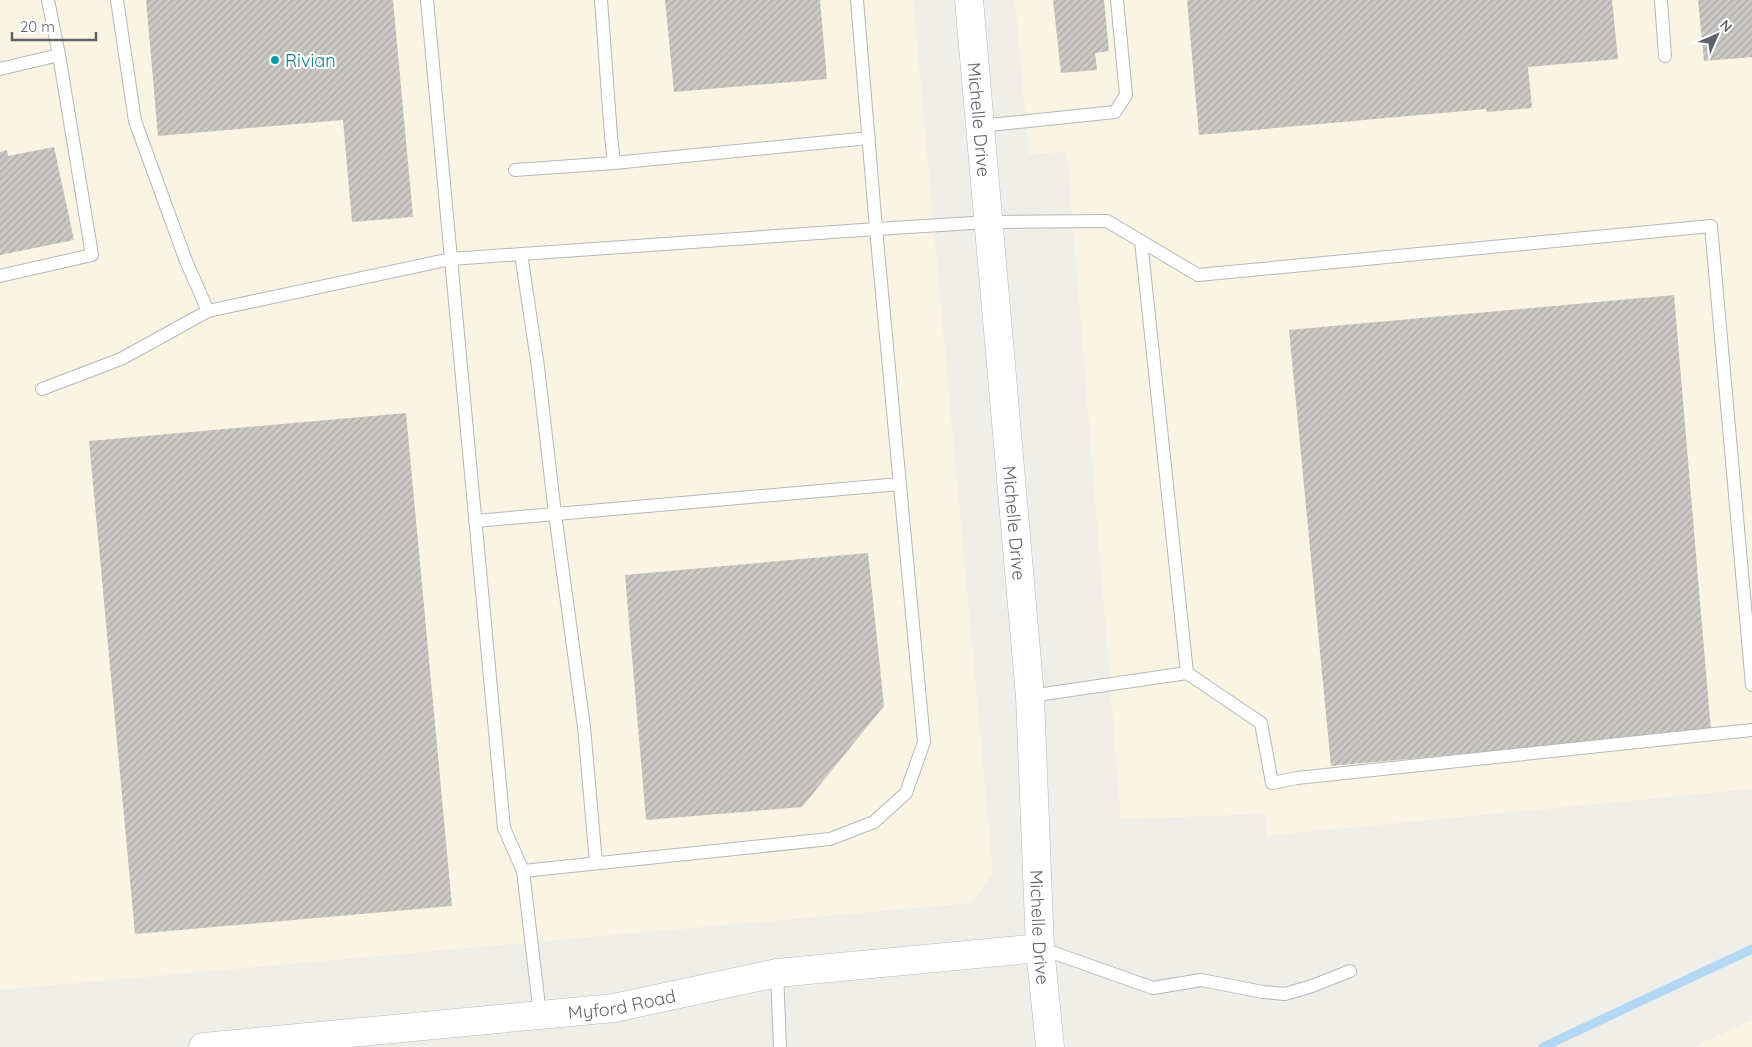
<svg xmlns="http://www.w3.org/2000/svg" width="1752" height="1047" viewBox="0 0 1752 1047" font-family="Quicksand,sans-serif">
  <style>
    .commercial { fill: #faf5e2 }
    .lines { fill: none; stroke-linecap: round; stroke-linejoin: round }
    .stream { stroke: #b2d8f5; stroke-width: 9 }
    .building { fill: url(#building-hatch) }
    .lane-casing { stroke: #b5b7bb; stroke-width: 14 }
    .secondary-casing { stroke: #b4b6ba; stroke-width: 29 }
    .lane { stroke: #fff; stroke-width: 12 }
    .secondary { stroke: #fff; stroke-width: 28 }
    .culture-dot { fill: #0f9aa8; stroke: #fff; stroke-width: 2 }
    .labels { text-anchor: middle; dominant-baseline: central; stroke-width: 4.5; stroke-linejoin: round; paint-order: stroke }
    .culture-label { font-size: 18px; fill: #0d838f; stroke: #fff; text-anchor: start }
    .street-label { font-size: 18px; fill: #5f6266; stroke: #fff }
  </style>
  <defs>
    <pattern id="building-hatch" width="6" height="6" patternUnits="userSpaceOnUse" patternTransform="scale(1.25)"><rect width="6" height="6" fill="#cbc9c4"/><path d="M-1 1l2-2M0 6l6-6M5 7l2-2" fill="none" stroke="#a8a7a3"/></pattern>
  </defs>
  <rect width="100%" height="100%" fill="#efeee8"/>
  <path class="commercial" d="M0,0H913L993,874L971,903L0,990Z
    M1015,0H1752V789L1266,836L1265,814L1121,819L1067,152L1029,154Z
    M1752,1020V1047H1694L1749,1021Z"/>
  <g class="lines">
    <path class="stream" d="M1543,1047L1752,949"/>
  </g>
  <path class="building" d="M146,0H393L413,217L352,222L343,120L158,136Z
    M665,0H820L827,79L674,92Z
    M1053,0H1104L1109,51L1095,53L1097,70L1061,73Z
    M1187,0H1612L1618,59L1528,67L1532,108L1487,112L1486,109L1199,135Z
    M1698,0H1752V57L1704,61Z
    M54,147L74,240L0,255V152L7,150L8,156Z
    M1674,295L1711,731L1331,766L1289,330Z
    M406,413L452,906L135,934L89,441Z
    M868,553L884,706L802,807L646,820L625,575Z"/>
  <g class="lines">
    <defs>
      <path id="lane" d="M117,0L135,121L186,261L208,311L451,259L427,0
        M601,0L611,136L614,163L869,138
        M857,0L876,229L989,222L1107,221L1198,275L1711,226L1752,685
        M1661,0L1665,56
        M0,69L59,55L48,0
        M980,126L1115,112L1126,95L1117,0
        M515,170L614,163
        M1141,241L1187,673L1261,723L1272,783L1297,778L1752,730
        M521,254L538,367L555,514L584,727L596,863
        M0,276L92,255L59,55
        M42,389L121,359L208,311
        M475,521L900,484
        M1030,696L1187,673
        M523,871L504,828L451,259L876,229L924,742L906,793L874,822L830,839L523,871L540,1015
        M1040,948L1153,988L1201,980L1263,992L1285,994L1312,986L1350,971
        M777,973L780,1047"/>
      <g id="secondary">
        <path id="s1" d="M969,0L1030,696L1040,948L1050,1047"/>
        <path id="s2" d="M203,1047L614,1008L777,973L1040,948"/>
      </g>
    </defs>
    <use href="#lane" class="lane-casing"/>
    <use href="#secondary" class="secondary-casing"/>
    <use href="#lane" class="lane"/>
    <use href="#secondary" class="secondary"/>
  </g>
  <circle class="culture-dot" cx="275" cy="60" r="5"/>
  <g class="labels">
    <g class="culture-label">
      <text x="285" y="60">Rivian</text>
    </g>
    <g class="street-label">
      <text stroke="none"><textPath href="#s1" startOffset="120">Michelle Drive</textPath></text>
      <text stroke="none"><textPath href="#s1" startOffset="525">Michelle Drive</textPath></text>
      <text stroke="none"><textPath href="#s1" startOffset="930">Michelle Drive</textPath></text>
      <text stroke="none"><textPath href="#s2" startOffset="421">Myford Road</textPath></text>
    </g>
  </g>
  <g transform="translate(1717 35) rotate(45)" stroke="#ffffff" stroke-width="4" paint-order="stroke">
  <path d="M0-4L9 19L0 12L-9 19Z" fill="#5f6266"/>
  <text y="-8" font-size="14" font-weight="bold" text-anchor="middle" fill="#5f6266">N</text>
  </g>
  <path d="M12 32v8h84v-8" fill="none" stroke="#5f6266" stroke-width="2.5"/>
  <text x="20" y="32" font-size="15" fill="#5f6266" stroke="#ffffff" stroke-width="4" paint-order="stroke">20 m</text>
</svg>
